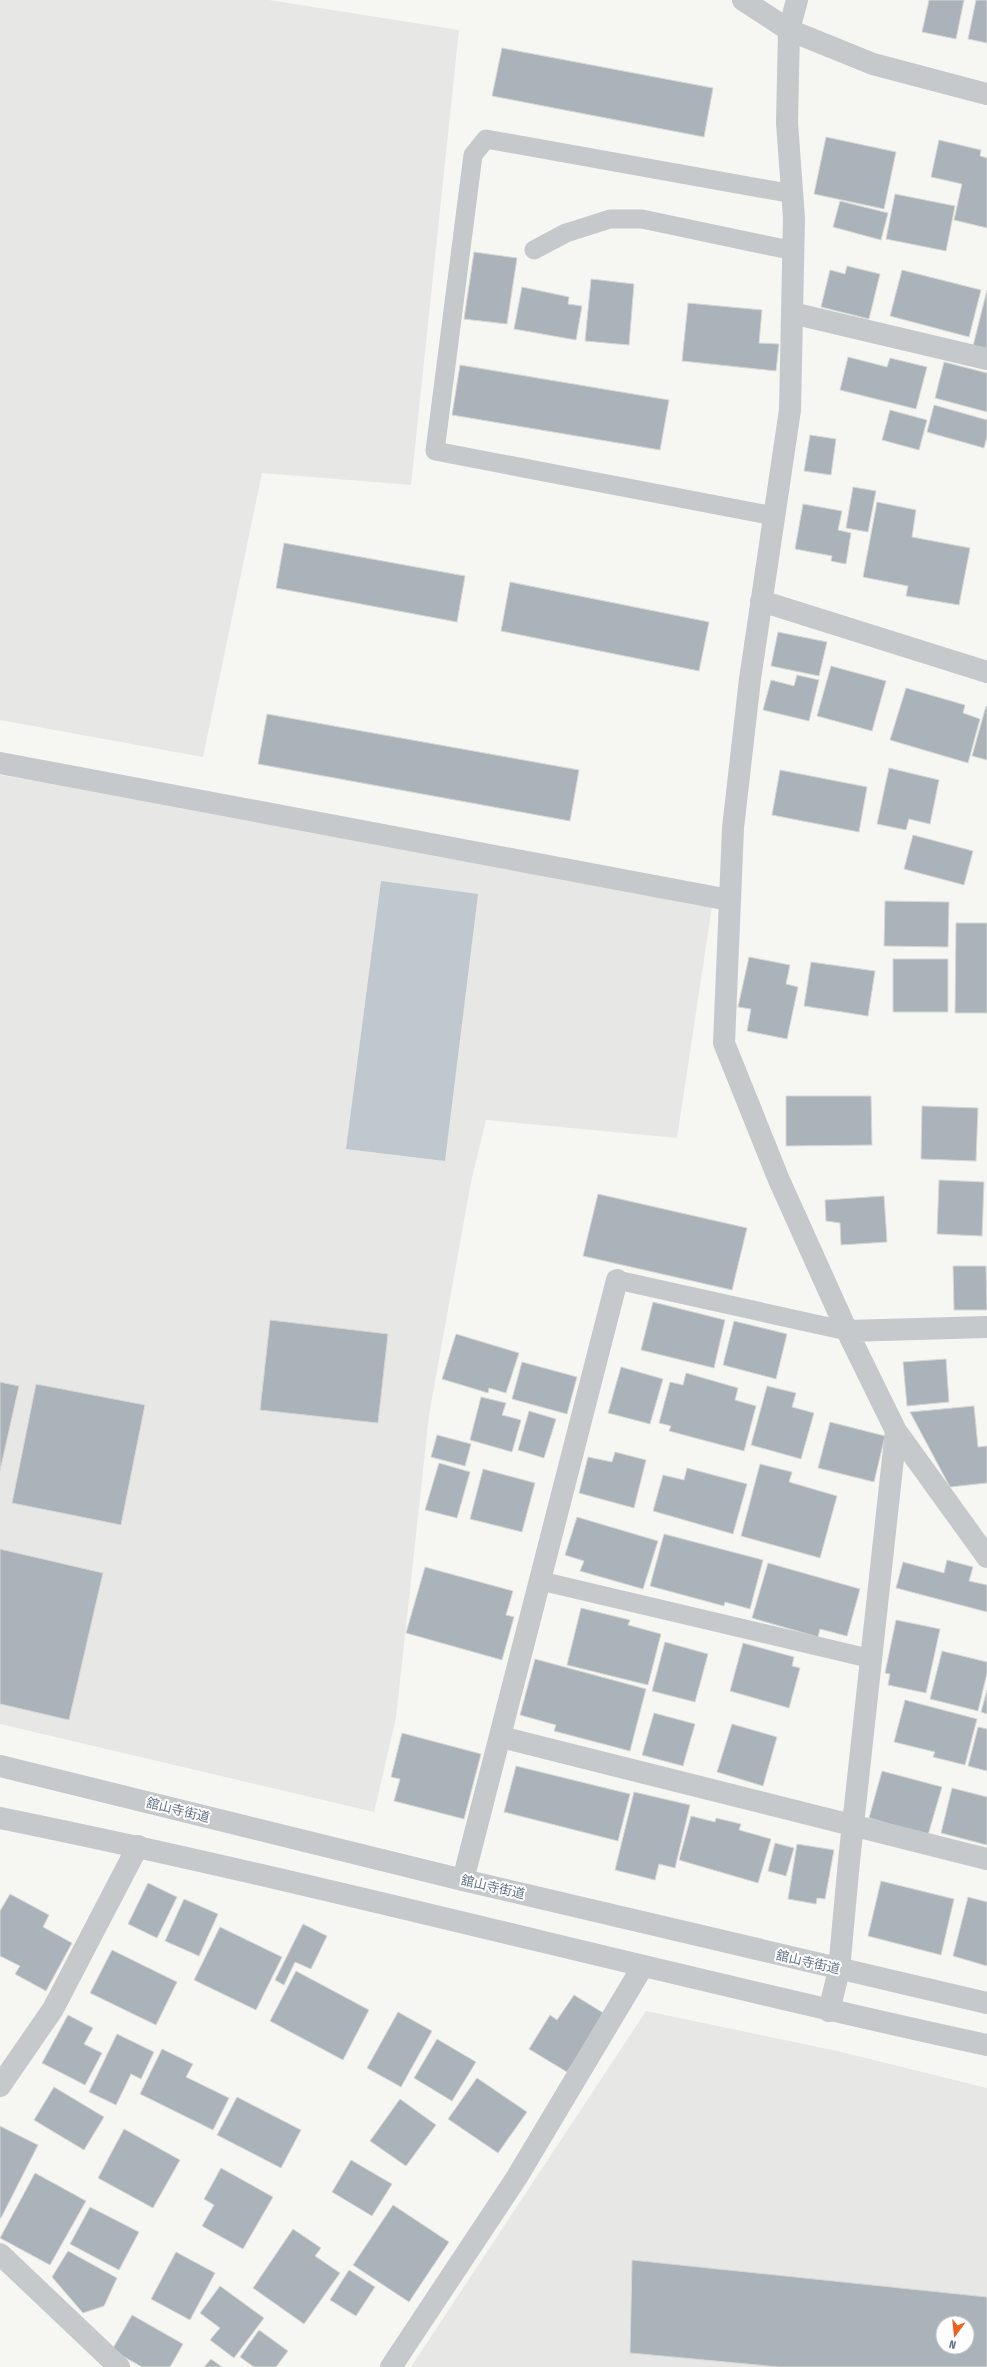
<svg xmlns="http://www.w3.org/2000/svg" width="987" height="2367" viewBox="0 0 987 2367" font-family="'Fira Sans Condensed','Noto Sans JP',sans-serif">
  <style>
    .built { fill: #e7e8e6; fill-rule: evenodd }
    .water { fill: #bec8ce }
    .building { fill: #abb3ba; stroke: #d7d8d5; fill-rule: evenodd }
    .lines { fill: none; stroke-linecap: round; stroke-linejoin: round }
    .service { stroke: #c5c9cc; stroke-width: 19 }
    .minor { stroke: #c5c9cc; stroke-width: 22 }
    .tertiary { stroke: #c5c9cc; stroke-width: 22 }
    .labels { text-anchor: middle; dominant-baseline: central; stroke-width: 4; stroke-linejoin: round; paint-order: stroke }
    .street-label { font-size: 13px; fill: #637386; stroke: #fff }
  </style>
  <rect width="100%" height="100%" fill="#f6f6f2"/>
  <path class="built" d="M0,0H269L459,30L411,485L262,473L203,757L0,720Z
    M0,775L288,822L713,900L677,1138L486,1120L471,1182L429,1415L396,1718L374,1812L0,1724Z
    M646,2011L837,2051L987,2088V2367H411ZM943,2323H967V2347H943Z"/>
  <path class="water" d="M381,881L478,894L445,1161L346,1149Z"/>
  <path class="building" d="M929,0H964L956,39L922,32Z
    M976,0H987V43L968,39Z
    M502,48L713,88L704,137L492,96Z
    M826,137L896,152L884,209L814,194Z
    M939,140L981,150L980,156L987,158V228L954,220L962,184L931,177Z
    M895,194L955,206L946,251L886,239Z
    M840,201L888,213L881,240L833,227Z
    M474,252L517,258L507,324L464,319Z
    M847,266L880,274L869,319L821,307L830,270L845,274Z
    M902,270L981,290L969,337L890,316Z
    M591,279L634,284L629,345L585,341Z
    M522,287L569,297L568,304L582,306L576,340L514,329Z
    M987,290V349L973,346Z
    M688,303L762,310L759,343L779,344L776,371L682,361Z
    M848,357L887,367L890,358L927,367L916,409L840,390Z
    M944,362L987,373V412L935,398Z
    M460,365L669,400L660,450L452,415Z
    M934,405L987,420V437L984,448L927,432Z
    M890,410L927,420L919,450L882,440Z
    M810,435L836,439L831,475L804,471Z
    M853,487L876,491L868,532L846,528Z
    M877,502L916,510L912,537L970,548L959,605L906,596L908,586L863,577Z
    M803,504L842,511L838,530L851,533L846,564L831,561L832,556L795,549Z
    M284,543L465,576L457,622L276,588Z
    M510,582L709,622L699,671L501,631Z
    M778,632L827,642L819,676L771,666Z
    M831,666L886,681L872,731L817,716Z
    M797,675L819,680L809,721L763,710L771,680L794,686Z
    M906,688L965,705L963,713L980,719L968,763L890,740Z
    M986,706L987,707V760L972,756Z
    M267,714L579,770L570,821L258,764Z
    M889,768L939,780L930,824L909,819L906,830L877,824Z
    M780,770L867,787L859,832L772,815Z
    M913,835L973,851L964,885L904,869Z
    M885,901L949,902L948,947L884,946Z
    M956,923H987V1013H955Z
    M749,957L790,965L786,984L798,987L787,1039L747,1031L751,1009L738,1007Z
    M893,959H948V1012H893Z
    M811,962L875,971L868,1016L804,1006Z
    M786,1096H871L872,1145L786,1146Z
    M922,1106L978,1108L976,1161L921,1159Z
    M939,1180L984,1182L982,1236L937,1234Z
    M598,1194L747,1228L732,1290L583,1256Z
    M884,1196L887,1242L841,1245L840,1223L826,1221L825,1200Z
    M953,1266H986L987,1310H954Z
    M653,1302L725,1320L714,1368L641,1350Z
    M270,1320L388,1334L378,1423L260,1410Z
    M734,1321L787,1334L776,1379L723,1365Z
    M456,1334L519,1353L506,1393L489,1388L488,1393L442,1379Z
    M946,1359L949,1402L907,1406L903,1362Z
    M522,1362L577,1377L567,1414L512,1399Z
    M621,1367L663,1379L650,1424L608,1413Z
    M686,1373L738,1388L735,1400L756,1406L744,1451L669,1431L671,1426L659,1423L670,1382L683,1385Z
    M0,1382L19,1386L0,1471Z
    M36,1384L145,1405L121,1525L12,1503Z
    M767,1386L796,1393L792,1407L814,1413L801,1459L751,1445Z
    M481,1397L506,1403L502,1415L521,1420L512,1452L470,1440Z
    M974,1406L978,1447L987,1446V1483L950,1487L910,1412Z
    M529,1411L556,1419L544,1458L518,1450Z
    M830,1422L885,1436L874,1482L818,1468Z
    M437,1435L471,1444L465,1466L431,1457Z
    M615,1452L646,1460L634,1508L579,1493L588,1457L612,1462Z
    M439,1463L470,1472L457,1518L425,1510Z
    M760,1464L792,1472L789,1482L837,1496L820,1558L741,1536Z
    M687,1468L747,1484L733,1534L653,1511L663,1475L684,1480Z
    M483,1469L535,1483L522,1532L470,1519Z
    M577,1517L658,1541L643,1589L580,1571L584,1561L565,1555Z
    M664,1534L763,1560L750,1609L725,1602L724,1606L650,1586Z
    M0,1549L103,1573L69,1720L0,1704Z
    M947,1560L973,1567L969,1581L987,1585V1612L896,1588L903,1562L944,1573Z
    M768,1563L860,1589L847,1636L820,1629L818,1637L752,1618Z
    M425,1567L513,1591L506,1615L514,1617L502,1660L406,1633Z
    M581,1608L630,1620L628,1625L661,1634L648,1685L567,1665Z
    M896,1620L940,1629L926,1693L888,1685L890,1674L885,1673Z
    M665,1642L708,1654L695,1702L652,1691Z
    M743,1643L794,1657L792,1666L800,1668L789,1708L730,1691Z
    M942,1651L987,1662V1673L978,1711L930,1699Z
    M535,1659L646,1689L630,1751L554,1731L556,1725L520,1715Z
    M987,1690V1714L981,1712Z
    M905,1700L977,1719L965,1765L933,1757L935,1752L894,1742Z
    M654,1713L695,1724L683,1766L642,1755Z
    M732,1724L777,1737L763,1786L717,1772Z
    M978,1727L987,1729V1771L968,1766Z
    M402,1733L481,1754L464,1819L394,1801L400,1779L391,1777Z
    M516,1766L630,1794L618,1841L504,1812Z
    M882,1771L942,1787L928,1835L869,1818Z
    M952,1788L987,1797V1845L941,1833Z
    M634,1792L690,1805L675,1868L659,1864L655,1880L615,1870Z
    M691,1816L715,1822L716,1818L741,1824L739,1830L771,1839L758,1883L679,1860Z
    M775,1843L794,1848L786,1876L768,1871Z
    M797,1844L834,1850L825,1899L817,1898L816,1904L788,1899Z
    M881,1881L954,1899L941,1955L868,1936Z
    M148,1883L177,1897L157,1938L128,1924Z
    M10,1894L49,1915L43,1927L72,1943L46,1991L15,1974L20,1966L0,1956V1911Z
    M968,1897L987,1902V1966L953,1956Z
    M184,1899L218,1914L199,1956L165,1941Z
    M303,1924L327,1936L311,1969L295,1962L284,1985L275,1980Z
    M220,1927L282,1957L256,2010L194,1980Z
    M112,1950L177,1982L156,2025L90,1993Z
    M296,1971L369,2010L343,2060L270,2021Z
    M574,1995L605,2014L567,2072L529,2049L550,2015L557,2020Z
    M398,2012L432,2031L401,2087L367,2068Z
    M68,2015L93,2028L84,2044L102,2053L85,2085L42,2063Z
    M117,2034L154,2052L141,2079L131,2074L116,2105L89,2092Z
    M437,2039L476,2062L452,2101L414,2078Z
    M162,2049L193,2064L186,2077L229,2098L213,2130L140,2094Z
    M477,2078L527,2112L498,2153L448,2119Z
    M54,2087L104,2117L84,2150L34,2120Z
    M237,2097L301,2130L281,2168L217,2135Z
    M400,2099L436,2125L406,2166L370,2141Z
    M0,2126L38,2145L1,2218H0Z
    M124,2129L180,2160L153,2208L98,2178Z
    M351,2160L392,2184L372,2216L332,2192Z
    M221,2168L273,2197L243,2249L202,2226L214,2205L204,2199Z
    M35,2173L86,2201L50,2265L0,2238Z
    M393,2205L449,2242L409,2302L353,2265Z
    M90,2207L139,2232L119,2270L70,2244Z
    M293,2229L321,2248L315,2256L340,2273L304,2324L253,2288Z
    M68,2251L117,2278L104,2306L83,2313L52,2277Z
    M176,2252L215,2273L190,2320L151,2299Z
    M632,2260L987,2297V2367H779L630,2353ZM943,2323H967V2347H943Z
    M349,2270L375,2287L356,2316L330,2300Z
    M220,2286L264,2318L234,2358L210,2340L220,2328L200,2313Z
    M132,2315L183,2344L170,2367H142L112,2350Z
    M259,2330L288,2351L276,2367H254L240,2357Z
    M211,2359L222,2367H204Z"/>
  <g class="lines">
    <path class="service" d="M534,250L566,233L610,219H642L794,251
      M774,516L435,451L473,155L486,139L793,194
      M617,1280L847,1331
      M541,1581L872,1659"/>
    <path class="minor" d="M797,0L789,30L787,123L794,218L790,410L750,679L733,828L724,1043L779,1180L847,1331L896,1431L849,1861L839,1970L829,2011
      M792,313L987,359
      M761,601L987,672
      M0,763L729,900
      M847,1331L987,1327
      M896,1431L987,1557
      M501,1737L987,1859
      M463,1880L617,1280
      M0,2086L53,2009L138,1846
      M0,2254L119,2367
      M391,2367L517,2177L643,1966"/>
    <path class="tertiary" d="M743,0L789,30L873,64L987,94
      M0,1766L463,1880L987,2003
      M0,1818C331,1885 657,1974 987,2045"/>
  </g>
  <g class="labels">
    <g class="street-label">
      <text transform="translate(178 1810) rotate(14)">舘山寺街道</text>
      <text transform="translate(493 1887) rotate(13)">舘山寺街道</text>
      <text transform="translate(808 1962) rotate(13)">舘山寺街道</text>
    </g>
  </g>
  <g transform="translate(955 2335) rotate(195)"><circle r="19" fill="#ffffff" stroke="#c1c7cf"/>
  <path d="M0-3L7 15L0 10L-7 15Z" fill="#ee601b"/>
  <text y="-6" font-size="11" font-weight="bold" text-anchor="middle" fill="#637386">N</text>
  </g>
</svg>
